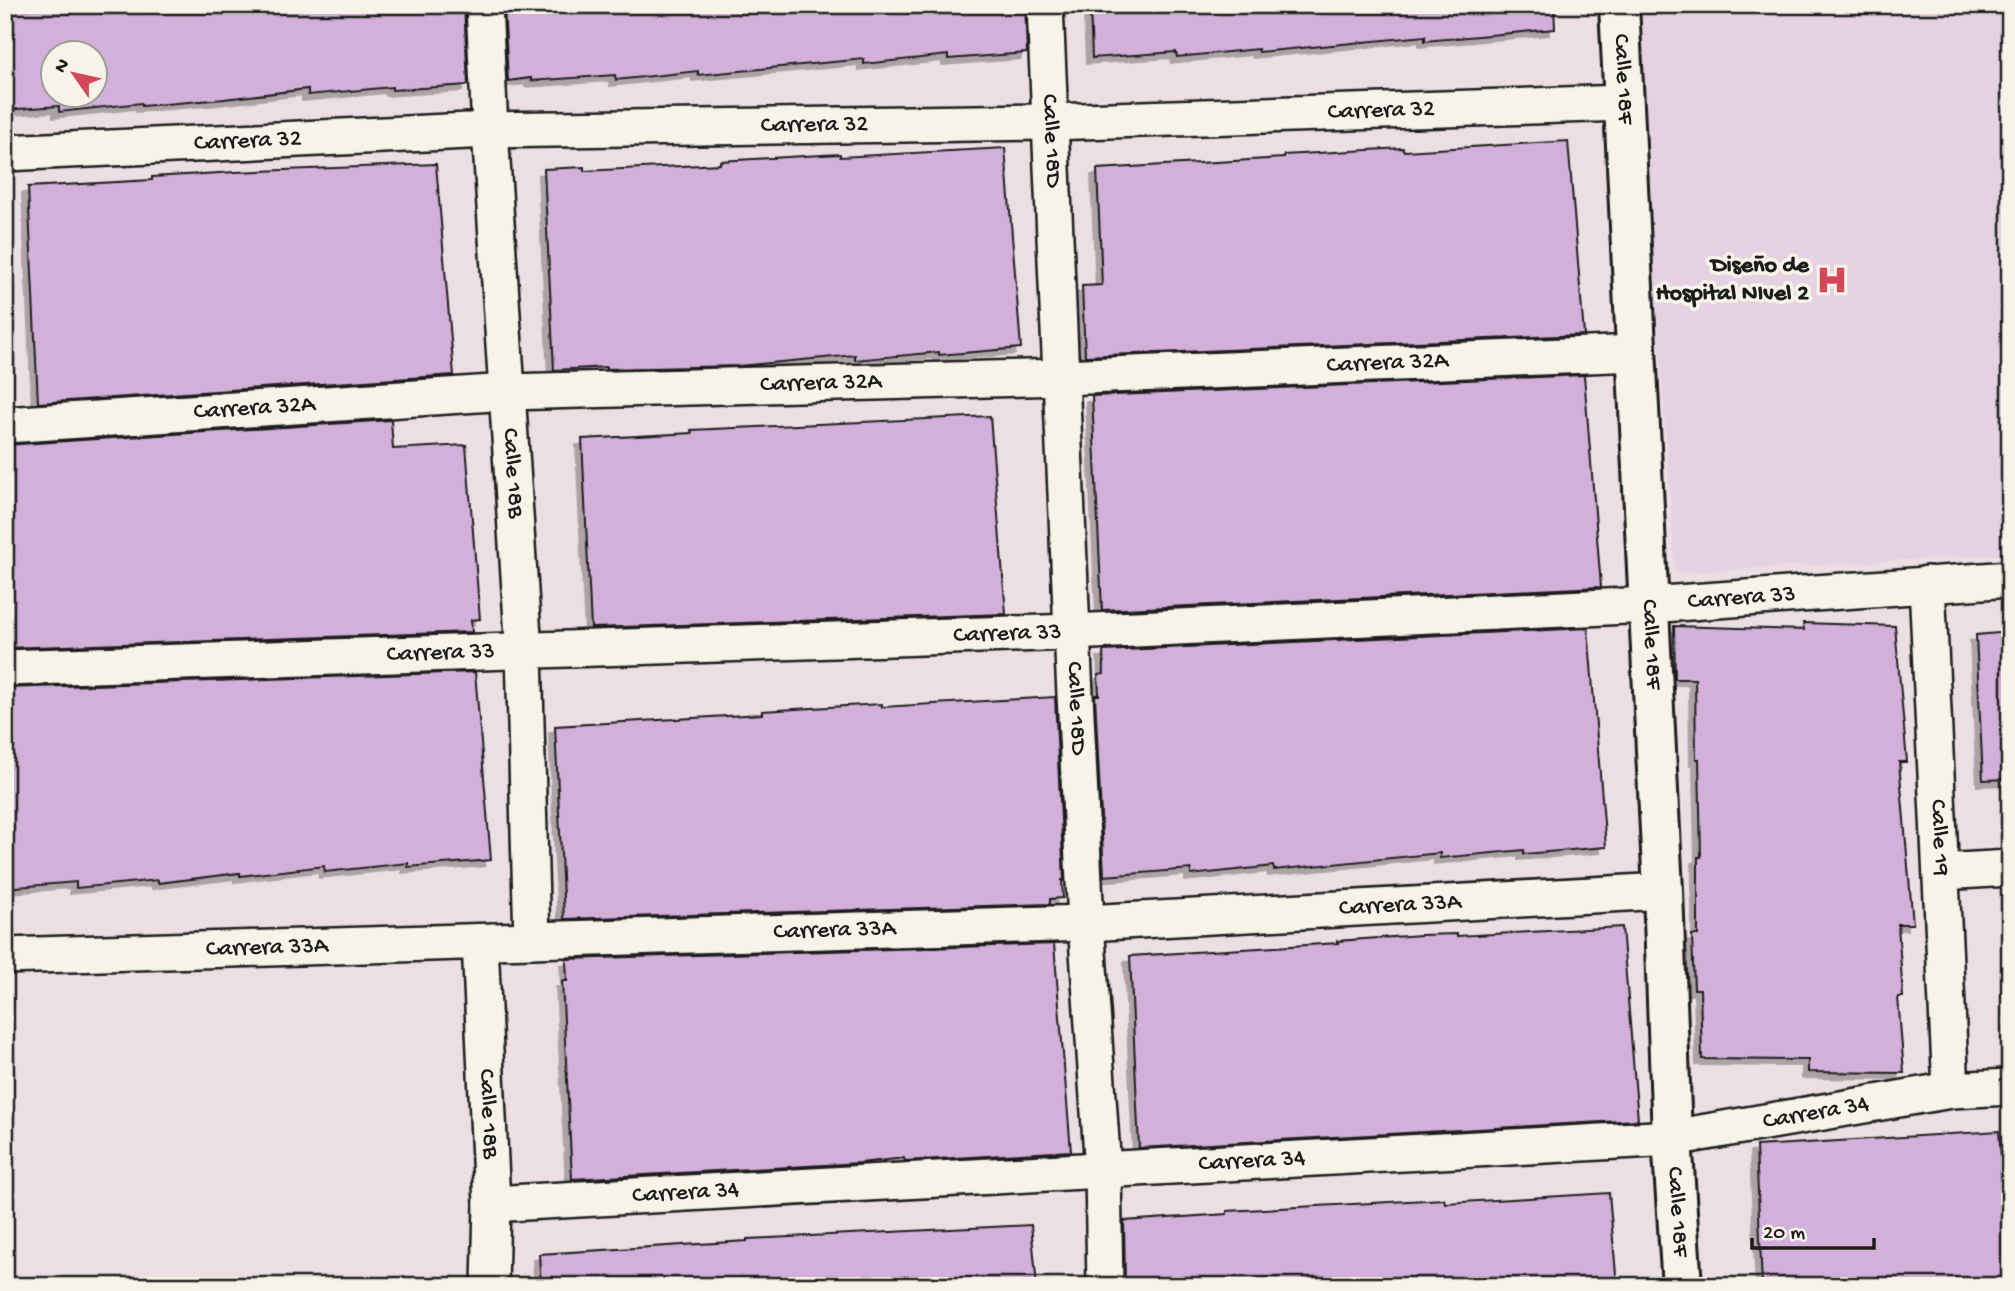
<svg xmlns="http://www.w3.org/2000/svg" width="2015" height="1291" viewBox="0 0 2015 1291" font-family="'Gochi Hand',sans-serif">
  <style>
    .built { fill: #e4d1e1 }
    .building { fill: #d2b0da; stroke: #1c1c1c; stroke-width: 2; fill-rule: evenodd; filter: url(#shadow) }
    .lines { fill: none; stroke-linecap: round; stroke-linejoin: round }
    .minor-casing { stroke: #1c1c1c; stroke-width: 40 }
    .tertiary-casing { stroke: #1c1c1c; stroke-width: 44 }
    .minor { stroke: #f7f3e8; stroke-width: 35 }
    .tertiary { stroke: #f7f3e8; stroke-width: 38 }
    .labels { text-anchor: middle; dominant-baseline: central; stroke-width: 7; stroke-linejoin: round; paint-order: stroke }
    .street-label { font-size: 24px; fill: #1c1c1c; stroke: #f7f3e8 }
    .poi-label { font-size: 24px; font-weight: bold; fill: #1c1c1c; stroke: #f7f3e8; text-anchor: end }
  </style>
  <defs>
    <filter id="shadow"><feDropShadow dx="-6" dy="6" stdDeviation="0" flood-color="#0004"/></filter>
  </defs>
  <rect width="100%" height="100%" fill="#ecdfe4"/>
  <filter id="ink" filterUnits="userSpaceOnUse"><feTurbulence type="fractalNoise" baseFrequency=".0143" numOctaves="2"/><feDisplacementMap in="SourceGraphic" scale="14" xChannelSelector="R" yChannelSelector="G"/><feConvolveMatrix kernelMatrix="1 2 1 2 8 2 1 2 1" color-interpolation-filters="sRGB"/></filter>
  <g filter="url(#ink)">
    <path class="built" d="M1637,5H2010V554L1675,573Z"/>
    <path class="building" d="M5,5H464L468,85L392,90V87L308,95V89L224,99L142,106L141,103L59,112V106L5,110ZM52,52H94V94H52Z
      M504,5H1025L1027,53L948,59V55L864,64V59L698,75V71L616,80L615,75L531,81V78L508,81Z
      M1090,5H1554L1555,29L1425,41V36L1259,52L1258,49L1177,57L1176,52L1092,58Z
      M1568,141L1584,335L1085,356L1082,286L1102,285L1097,169L1284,158V155L1368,150L1403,148L1404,151Z
      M1005,148L1021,348L939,355V352L855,360V355L738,366L606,369V367L554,370L544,169L584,167V171L720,164V161L804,156L840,154V157Z
      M436,164L454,375L38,403L28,187L152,180V177L236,172Z
      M1584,375L1601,587L1102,610L1092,396Z
      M990,416L1006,614L591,628L582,439L692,433L691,430Z
      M391,420L393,449L466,445L480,619L471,620L472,632L5,648V445Z
      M1803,623L1895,626L1907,762H1899L1913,924H1898L1903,997H1898L1904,1073L1808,1072V1060L1702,1059L1700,989H1694L1692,935H1698V857H1701L1699,759H1696L1695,679H1675L1674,626L1804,630Z
      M1588,628L1606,847L1524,854V850L1440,858V853L1274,870L1273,866L1191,875V869L1104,876L1095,695H1099L1098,675L1104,674L1103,651Z
      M2010,632V779L1983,780L1976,635Z
      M475,672L491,860L408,867V863L325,872L324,866L240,876V873L158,883V880L76,888V882L5,888V688Z
      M1055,697L1064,880H1062L1063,898L1050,899V904L564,919L555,726L762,714V711L846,706L882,704V707Z
      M1622,927L1638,1120L1139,1148L1130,956L1338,943L1337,941L1421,935L1457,934V936Z
      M1054,944L1071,1151L905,1161L904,1158L860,1163L572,1179L562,981H567L566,959Z
      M1999,1131L2008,1231H2010V1286H1762L1756,1146Z
      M1609,1193L1617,1286H1125L1124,1221L1227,1214V1211L1444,1199L1445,1203Z
      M1031,1225L1037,1286H541L539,1254L747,1241V1239Z"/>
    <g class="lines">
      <defs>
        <g id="minor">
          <path id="s1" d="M484,5L490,130L524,652L532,940"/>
          <path id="s2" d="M1045,5L1072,632L1086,923L1103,1170L1105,1286"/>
          <path id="s3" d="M5,153L490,130L1050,122L1624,103"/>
          <path id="s4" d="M5,425L508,392L1062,377L1636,353"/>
          <path id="s5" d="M1927,584L1951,1090"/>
          <path id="s6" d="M5,668L1072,632L1648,605L2010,579"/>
          <path d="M1941,872L2010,868"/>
          <path id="s7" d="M480,942L492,1204L490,1286"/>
          <path id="s8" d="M5,956L1086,923L1663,891"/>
          <path id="s9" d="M492,1204L1672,1138L1951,1090L2010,1087"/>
        </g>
        <g id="tertiary">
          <path id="s10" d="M1619,5L1663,891L1672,1138L1682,1286"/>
        </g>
      </defs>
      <use href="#minor" class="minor-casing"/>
      <use href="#tertiary" class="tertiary-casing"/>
      <use href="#minor" class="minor"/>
      <use href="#tertiary" class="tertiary"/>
    </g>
  </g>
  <defs>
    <symbol id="hospital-bare" viewBox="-9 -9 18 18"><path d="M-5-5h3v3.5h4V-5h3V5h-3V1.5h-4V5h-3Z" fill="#d1495b" stroke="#f7f3e8" stroke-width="2.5" paint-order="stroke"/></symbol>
  </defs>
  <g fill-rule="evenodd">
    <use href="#hospital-bare" x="1810" y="258" width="44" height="44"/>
  </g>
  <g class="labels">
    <g class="street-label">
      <text stroke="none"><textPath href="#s10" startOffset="74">Calle 18F</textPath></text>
      <text stroke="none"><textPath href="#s3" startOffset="1377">Carrera 32</textPath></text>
      <text stroke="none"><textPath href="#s3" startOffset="810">Carrera 32</textPath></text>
      <text stroke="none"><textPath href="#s3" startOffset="243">Carrera 32</textPath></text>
      <text stroke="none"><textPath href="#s2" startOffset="136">Calle 18D</textPath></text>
      <text stroke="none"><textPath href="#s4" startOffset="1384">Carrera 32A</textPath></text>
      <text stroke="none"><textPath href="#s4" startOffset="817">Carrera 32A</textPath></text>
      <text stroke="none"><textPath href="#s4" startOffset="250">Carrera 32A</textPath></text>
      <text stroke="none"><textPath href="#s1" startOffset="469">Calle 18B</textPath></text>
      <text stroke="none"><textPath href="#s6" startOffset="1738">Carrera 33</textPath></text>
      <text stroke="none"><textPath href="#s6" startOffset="1003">Carrera 33</textPath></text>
      <text stroke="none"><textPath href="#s10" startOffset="640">Calle 18F</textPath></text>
      <text stroke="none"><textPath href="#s6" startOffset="436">Carrera 33</textPath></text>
      <text stroke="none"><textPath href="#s2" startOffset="704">Calle 18D</textPath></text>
      <text stroke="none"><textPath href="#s5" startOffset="254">Calle 19</textPath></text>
      <text stroke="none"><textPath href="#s8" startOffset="1396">Carrera 33A</textPath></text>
      <text stroke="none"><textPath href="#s8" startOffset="830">Carrera 33A</textPath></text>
      <text stroke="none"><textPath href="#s8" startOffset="262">Carrera 33A</textPath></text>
      <text stroke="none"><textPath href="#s9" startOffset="1328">Carrera 34</textPath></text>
      <text stroke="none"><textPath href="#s7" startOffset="172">Calle 18B</textPath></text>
      <text stroke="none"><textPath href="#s9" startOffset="761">Carrera 34</textPath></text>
      <text stroke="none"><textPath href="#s9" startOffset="194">Carrera 34</textPath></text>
      <text stroke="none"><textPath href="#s10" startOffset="1208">Calle 18F</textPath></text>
    </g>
    <g class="poi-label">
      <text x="1809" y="266">Diseño de<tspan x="1809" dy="28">Hospital NIvel 2</tspan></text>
    </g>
  </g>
  <rect width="2015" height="1291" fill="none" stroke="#f7f3e8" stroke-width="28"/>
  <rect x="14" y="14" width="1987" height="1263" fill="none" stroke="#1c1c1c" stroke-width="2.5" filter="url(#ink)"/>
  <g transform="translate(74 74) rotate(304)"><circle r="33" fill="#f7f3e8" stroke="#9f9d96" stroke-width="2"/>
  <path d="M0-5L12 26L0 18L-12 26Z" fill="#d1495b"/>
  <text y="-10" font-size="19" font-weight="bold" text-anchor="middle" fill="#1c1c1c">N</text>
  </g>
  <path d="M1752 1238v10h122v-10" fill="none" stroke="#1c1c1c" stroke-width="3.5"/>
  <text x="1763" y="1238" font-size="21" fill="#1c1c1c" stroke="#f7f3e8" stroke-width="5" paint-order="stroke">20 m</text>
</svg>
